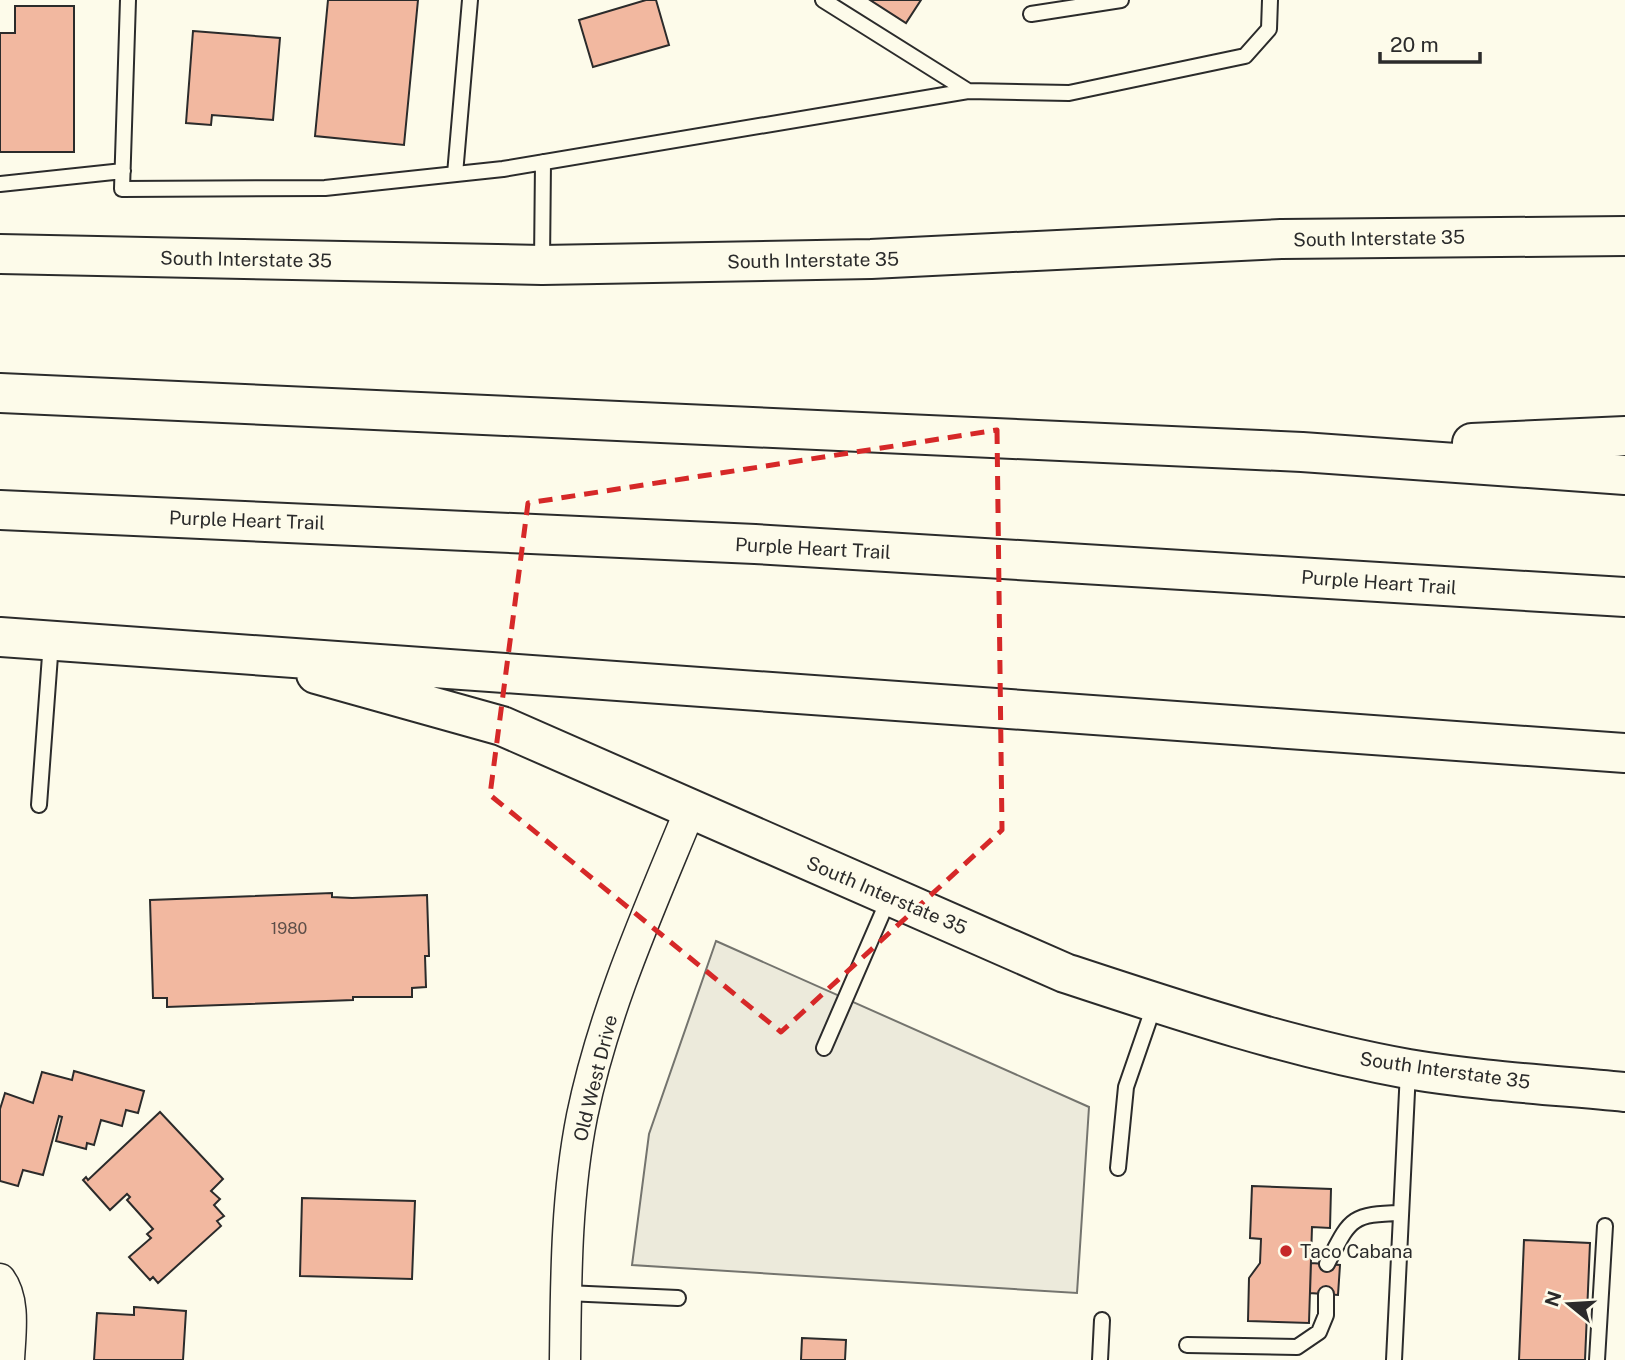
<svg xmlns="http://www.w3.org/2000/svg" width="1625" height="1360" viewBox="0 0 1625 1360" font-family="'Public Sans',sans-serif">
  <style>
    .parking { fill: #eceadb; stroke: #74746e; stroke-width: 2 }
    .building { fill: #f2b8a0; stroke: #2b2b2b; stroke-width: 2 }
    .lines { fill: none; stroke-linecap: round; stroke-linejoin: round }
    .service-casing { stroke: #2b2b2b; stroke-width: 18 }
    .minor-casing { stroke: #2b2b2b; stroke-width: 33 }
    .secondary-casing { stroke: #2b2b2b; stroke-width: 42 }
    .motorway-casing { stroke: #2b2b2b; stroke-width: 42 }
    .service { stroke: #fdfbea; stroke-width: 14 }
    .minor { stroke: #fdfbea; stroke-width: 30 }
    .secondary { stroke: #fdfbea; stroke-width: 38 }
    .motorway { stroke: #fdfbea; stroke-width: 38 }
    .marked { fill: none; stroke: #d62828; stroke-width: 5; stroke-dasharray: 14 9; stroke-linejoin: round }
    .poi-dot { fill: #c62828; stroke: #fdfbea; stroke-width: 2.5 }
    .labels { text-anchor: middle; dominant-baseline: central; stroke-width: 5; stroke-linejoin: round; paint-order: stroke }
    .number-label { font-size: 16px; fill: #5d4e48 }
    .street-label { font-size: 19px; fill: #2b2b2b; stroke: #fdfbea }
    .poi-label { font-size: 19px; fill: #2b2b2b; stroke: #fdfbea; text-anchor: start }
  </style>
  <rect width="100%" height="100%" fill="#fdfbea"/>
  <path class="parking" d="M716,941L1089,1107L1077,1293L632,1265L649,1134Z"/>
  <path class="building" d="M328,0H418L404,145L315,136Z
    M646,0H656L669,45L593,67L579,20Z
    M870,0H921L906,23Z
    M15,6H74V152H0V33H15Z
    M193,31L280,38L273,120L212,115L211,125L186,123Z
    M332,893V897L352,898L427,895L429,956H425L426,987L412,988V997H353V1000L167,1007V998H153L150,900Z
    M74,1071L144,1091L138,1113L126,1110L122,1126L101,1120L94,1145L87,1143L86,1149L56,1141L62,1117L59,1116L43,1175L23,1170L18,1186L0,1181V1109L5,1093L33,1103L42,1072L72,1080Z
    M160,1112L223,1179L211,1191L220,1199L214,1205L224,1216L217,1221L221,1226L158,1283L153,1277L150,1280L129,1257L151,1238L147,1234L153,1229L127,1200L130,1197L127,1194L110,1210L83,1180L86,1177L88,1180Z
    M1252,1186L1331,1189L1330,1228L1312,1227L1309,1323L1248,1321L1249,1278L1260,1263L1261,1239L1250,1238Z
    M302,1198L415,1201L412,1279L300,1276Z
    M1524,1240L1590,1243L1585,1360H1519Z
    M1311,1263L1340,1265L1338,1295L1310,1293Z
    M134,1307L186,1311L183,1360H94L97,1313L134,1315Z
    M802,1338L846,1340L845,1360H801Z"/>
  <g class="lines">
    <defs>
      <path id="service" d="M128,0L122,189L325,188L503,169L968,91L1069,93L1245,56L1269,29L1270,0
        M823,0L968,91
        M1031,14L1121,0
        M455,174L470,0
        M0,184L123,171
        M542,263L543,162
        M39,805L51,642
        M824,1048L889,898
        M1118,1168L1126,1087L1155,1003
        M1327,1264C1350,1220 1349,1214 1401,1213
        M566,1293L678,1298
        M1187,1345L1297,1347L1319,1332L1326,1315V1294
        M1100,1360L1102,1320
        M1394,1360L1408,1071
        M1597,1360L1605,1226"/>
      <path id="minor" d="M0,1279C16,1300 10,1335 9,1360
        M565,1360C566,1278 566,1197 582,1116C604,1009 649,910 690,810"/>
      <path id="secondary" d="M0,254L542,265L871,259L1281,239L1625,236
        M0,637L1625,753
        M316,674L502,726L1065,973C1177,1010 1291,1048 1408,1069C1479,1081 1553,1085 1625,1092"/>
      <path id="motorway" d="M0,393L1302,452L1625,475
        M1472,443L1625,436
        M0,510L755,544L1625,597"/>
    </defs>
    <use href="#service" class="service-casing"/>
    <use href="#minor" class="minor-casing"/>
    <use href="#secondary" class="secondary-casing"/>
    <use href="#motorway" class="motorway-casing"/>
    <use href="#service" class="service"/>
    <use href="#minor" class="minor"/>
    <use href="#secondary" class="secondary"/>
    <use href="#motorway" class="motorway"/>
  </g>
  <path class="marked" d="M997,430L1002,830L781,1032L490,795L528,503Z"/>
  <circle class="poi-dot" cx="1286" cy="1251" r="7"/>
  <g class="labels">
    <g class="number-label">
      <text x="289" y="928">1980</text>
    </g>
    <g class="street-label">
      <text transform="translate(1379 238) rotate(-1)">South Interstate 35</text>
      <text transform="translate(246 259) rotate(1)">South Interstate 35</text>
      <text transform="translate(813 260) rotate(-1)">South Interstate 35</text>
      <text transform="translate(247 520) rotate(2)">Purple Heart Trail</text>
      <text transform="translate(813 548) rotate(3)">Purple Heart Trail</text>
      <text transform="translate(1379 582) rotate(4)">Purple Heart Trail</text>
      <text transform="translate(887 895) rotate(23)">South Interstate 35</text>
      <text transform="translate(1445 1070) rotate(8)">South Interstate 35</text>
      <text transform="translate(595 1078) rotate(-76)">Old West Drive</text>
    </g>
    <g class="poi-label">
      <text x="1300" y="1251">Taco Cabana</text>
    </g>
  </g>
  <g transform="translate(1569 1304) rotate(288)" stroke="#fdfbea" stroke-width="5" paint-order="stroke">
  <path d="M0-5L12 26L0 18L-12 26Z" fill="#2b2b2b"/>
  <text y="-10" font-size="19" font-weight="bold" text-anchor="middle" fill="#2b2b2b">N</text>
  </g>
  <path d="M1380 52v10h100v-10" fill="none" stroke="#2b2b2b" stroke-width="3.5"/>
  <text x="1390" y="52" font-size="21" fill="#2b2b2b" stroke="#fdfbea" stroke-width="5" paint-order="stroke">20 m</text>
</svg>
